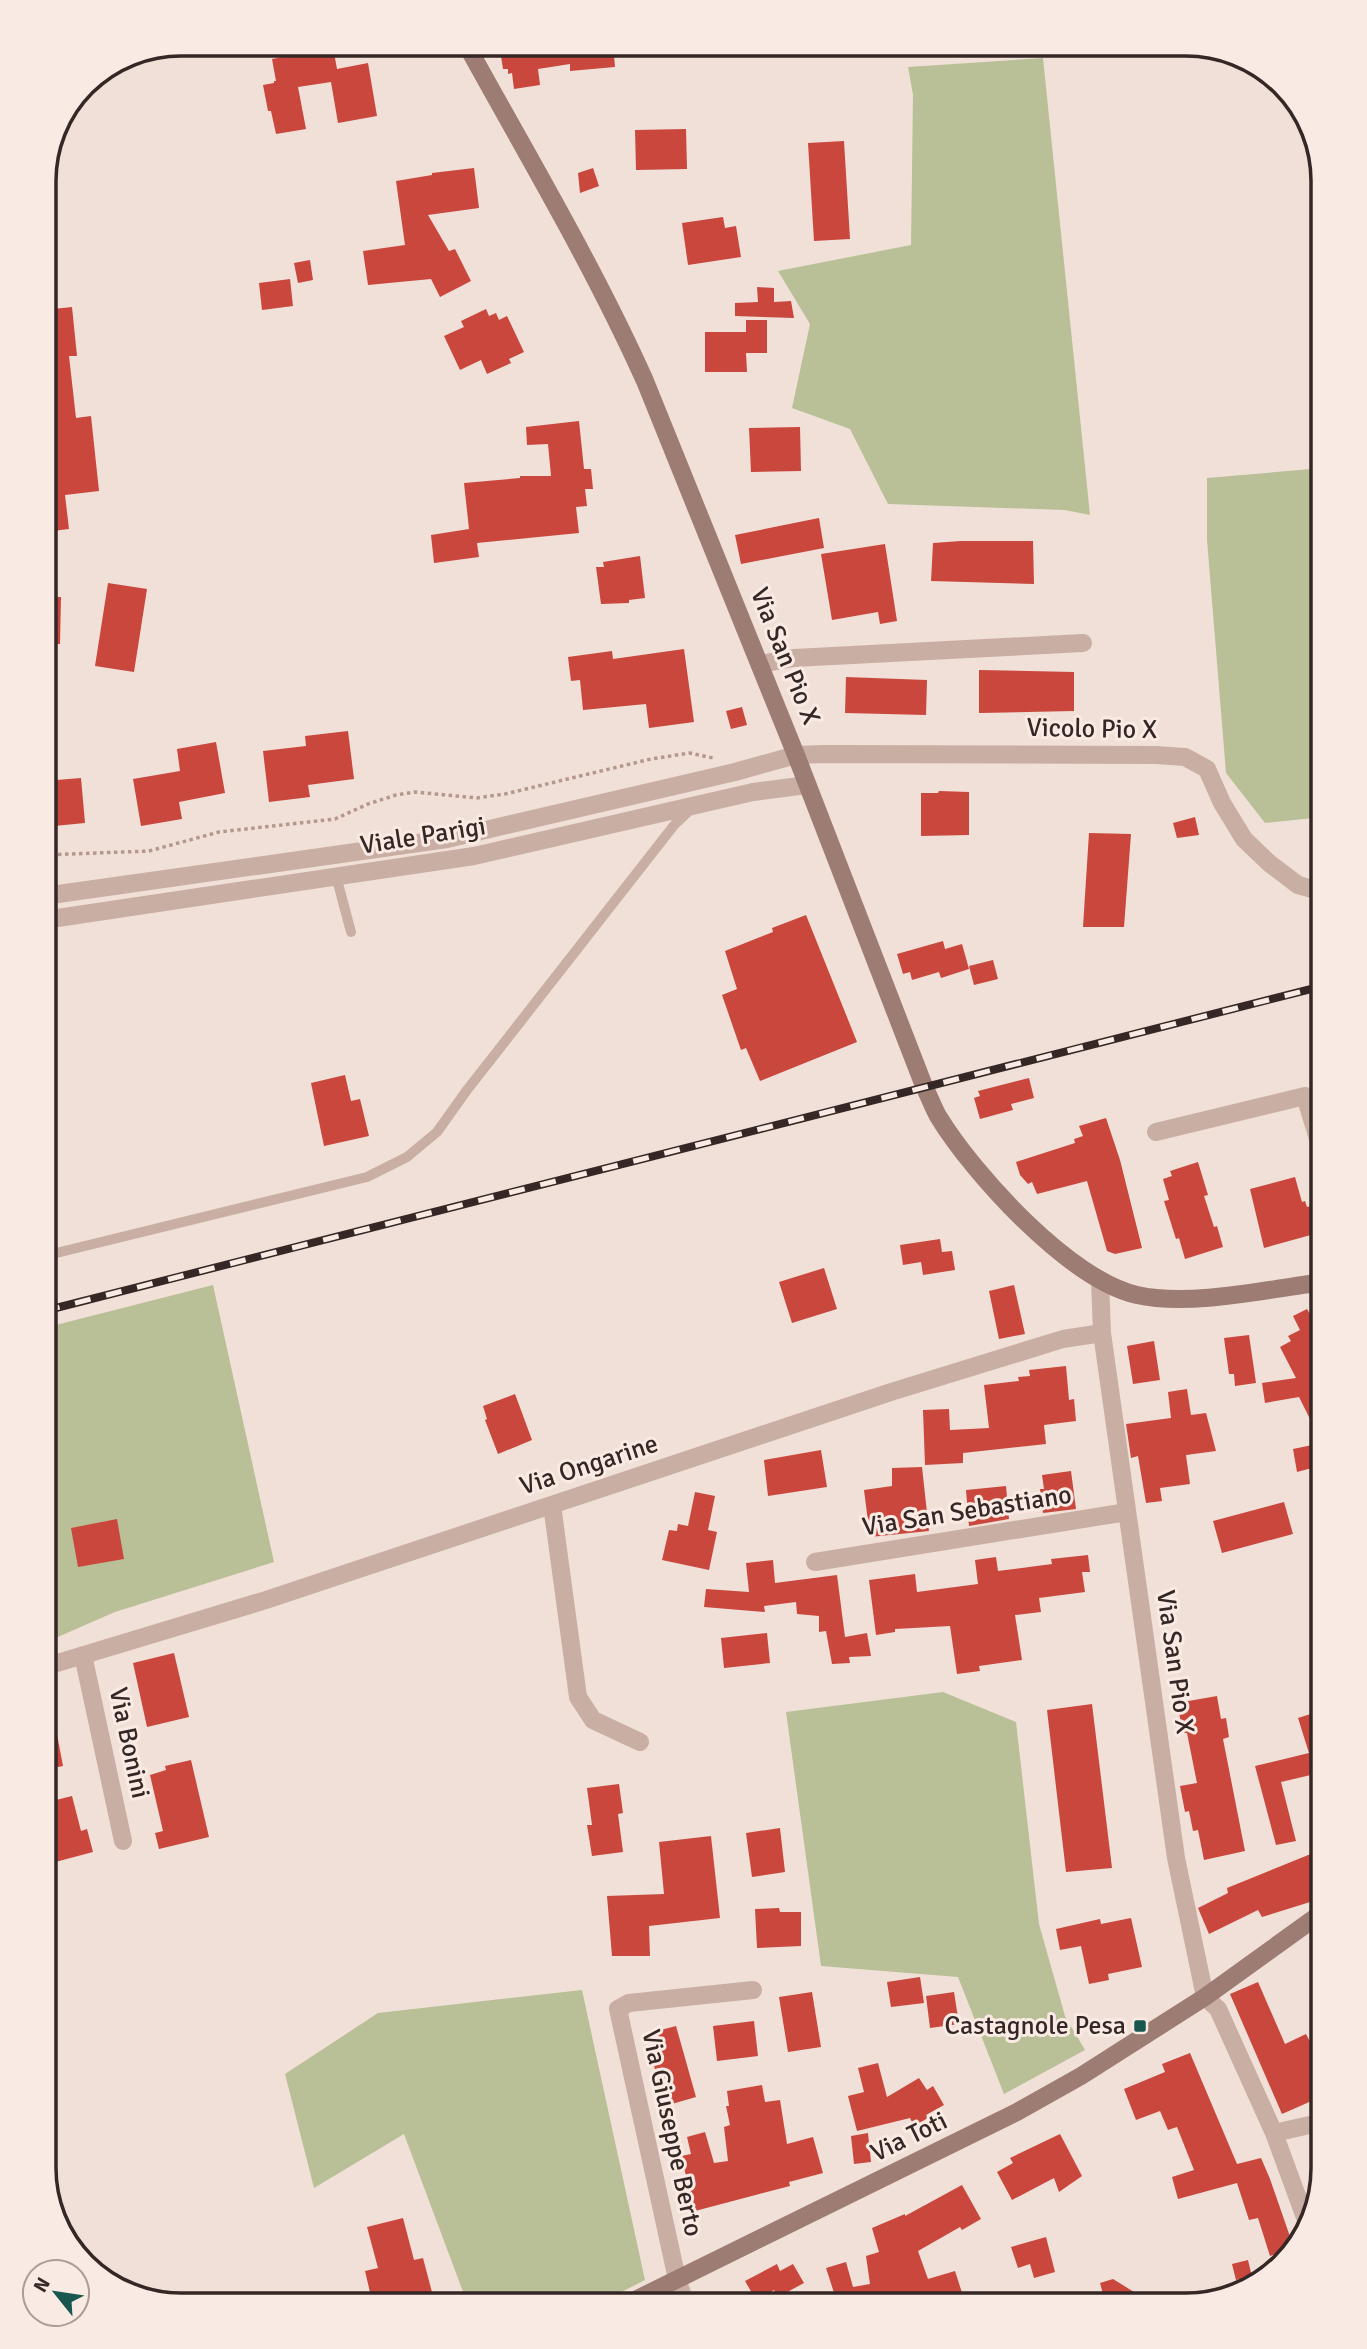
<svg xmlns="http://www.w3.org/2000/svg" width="1367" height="2349" viewBox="0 0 1367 2349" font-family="Signika,sans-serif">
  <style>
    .green { fill: #b9c097 }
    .building { fill: #c9473d }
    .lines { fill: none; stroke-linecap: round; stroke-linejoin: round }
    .path { stroke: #b5978d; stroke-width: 3.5; stroke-dasharray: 3.5 3.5; stroke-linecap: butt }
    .lane { stroke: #c9aea3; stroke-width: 10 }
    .street { stroke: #c9aea3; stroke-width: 18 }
    .secondary { stroke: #9d7c74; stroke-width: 18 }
    .rail-casing { stroke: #342725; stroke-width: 8 }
    .rail { stroke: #f9ebe3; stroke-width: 5; stroke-dasharray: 16; stroke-linecap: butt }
    .poi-dot { fill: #1a5650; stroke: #f9ebe3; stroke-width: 2.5 }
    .labels { text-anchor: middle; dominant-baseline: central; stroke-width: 6; stroke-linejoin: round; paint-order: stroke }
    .street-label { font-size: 26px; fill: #342725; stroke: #f9ebe3 }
    .poi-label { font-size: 26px; fill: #342725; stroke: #f9ebe3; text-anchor: end }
    .rim { fill: none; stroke: #342725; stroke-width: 3.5 }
  </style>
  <rect width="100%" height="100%" fill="#f1e0d7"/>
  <path class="green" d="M1043,58L1090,515L1065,510L888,504L850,429L792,408L810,324L778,271L911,245L913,95L908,67Z
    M1323,468V817L1265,823L1226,773L1207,540V478Z
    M213,1285L274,1562L115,1612L44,1643V1328Z
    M943,1692L1016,1722L1039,1924L1065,2016L1085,2050L1004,2094L958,1977L821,1966L786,1712Z
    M582,1990L645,2280L596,2305H468L404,2134L314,2188L285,2074L378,2013Z"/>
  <path class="building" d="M499,44H529L530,47L552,44H613L615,67L570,71V64L538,69L540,85L514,89L512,73L508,74V69H503Z
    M333,47L337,69L368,63L377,116L338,123L331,82L298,87L306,129L276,134L271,111H268L263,85L274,83V81H276L272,59Z
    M686,129L687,169L636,170L635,130Z
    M844,141L850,239L814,241L808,143Z
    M474,168L479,208L428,215L449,251L455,249L471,281L440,297L431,279L368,285L363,251L405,245L396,181L432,175V173Z
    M593,168L599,186L580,193L578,173Z
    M723,217L725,228L736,226L741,257L688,265L682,223Z
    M310,260L313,280L298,283L294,263Z
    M290,279L293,306L262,310L259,283Z
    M757,287L774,288V302L791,301L794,318L735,316V303L758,302Z
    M72,307L77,356H69L76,418L91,416L99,491L65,495L69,529L44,532V310Z
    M486,309L489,316L496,313L499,320L507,316L524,352L509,359L511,363L487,374L481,360L460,370L444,336L464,327L461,321Z
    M746,320H767V353H746L747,372H705V332H746Z
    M579,421L584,469H591L593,489H585L587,506L576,507L579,533L477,543L479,557L434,563L431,535L469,529L464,483L520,478V476H551L548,444L527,445L526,427Z
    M800,427L801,471L751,472L749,428Z
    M819,518L824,548L741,564L735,535Z
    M961,541H1033L1034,584L931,581L933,543Z
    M885,544L897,621L880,624L878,612L832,620L821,554Z
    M640,556L645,598L629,600V603L601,604L596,567H604L603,562Z
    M108,583L147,589L134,672L95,666Z
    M44,597H61L60,644H44Z
    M684,649L694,722L649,728L646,704L583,710L580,680L571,681L568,657L612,651L613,659Z
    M979,670L1074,672V711L979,713Z
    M846,677L927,680L926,715L845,713Z
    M742,707L747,725L731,729L726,711Z
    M348,731L354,779L308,785L310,797L269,802L263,751L306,746L305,736Z
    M216,742L225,793L179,802L182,819L141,826L133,779L180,771L177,749Z
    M81,778L85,823L44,827V781Z
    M939,791L969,792V835L921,836V793H938Z
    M1195,817L1199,835L1177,838L1173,823Z
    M1089,833L1131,834L1124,927H1083Z
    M806,915L857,1042L760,1081L746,1048L741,1050L722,995L737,989L725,951L773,932L772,928Z
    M943,941L945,949L962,944L969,969L941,978L939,972L912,980L910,972L903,974L897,954Z
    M993,960L998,979L974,985L969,966Z
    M345,1075L351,1101L360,1099L369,1136L324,1146L311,1083Z
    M1029,1078L1034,1098L1011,1104L1013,1110L980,1119L974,1098L980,1096L978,1091Z
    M1106,1118L1120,1160L1142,1248L1115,1254L1107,1251L1087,1181L1037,1194L1032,1182L1028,1184L1020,1175L1016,1162L1075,1143L1074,1139L1083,1136L1079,1126Z
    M1198,1162L1208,1195L1204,1196L1214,1227L1217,1226L1223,1247L1185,1259L1179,1238L1176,1239L1164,1201L1169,1200L1163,1179L1172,1176L1170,1171Z
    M1295,1177L1302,1202L1305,1201L1307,1207L1311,1206L1318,1233L1264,1248L1250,1189Z
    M940,1239L942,1252L952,1251L955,1270L923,1275L921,1262L903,1265L900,1245Z
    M824,1268L837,1309L792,1323L779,1282Z
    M1014,1285L1025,1334L999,1339L989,1291Z
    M1307,1309L1313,1319L1323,1314V1334L1316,1338L1323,1351V1465L1297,1472L1293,1449L1322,1443L1299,1397L1265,1403L1262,1383L1296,1378L1280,1347L1291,1341L1288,1336L1300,1330L1293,1316Z
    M1249,1335L1256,1383L1235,1386L1234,1374H1229L1224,1338Z
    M1154,1341L1160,1380L1133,1384L1127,1346Z
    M1066,1366L1069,1400L1074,1399L1076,1421L1044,1425L1046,1444L963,1453V1463L925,1465L923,1410L949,1409L950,1430L989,1428L984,1385L1019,1381L1018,1377L1030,1376L1029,1370Z
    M1187,1389L1191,1415L1206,1413L1216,1451L1186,1455L1190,1484L1160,1488L1162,1501L1146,1503L1138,1456L1131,1458L1126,1424L1171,1418L1168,1392Z
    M515,1394L532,1440L498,1454L485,1420L487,1419L483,1406Z
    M821,1450L827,1487L768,1496L764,1460Z
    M922,1467L929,1531L870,1537L864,1490L892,1486V1468Z
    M1071,1471L1076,1509L1043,1513L1040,1489H1044L1042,1475Z
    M1006,1486L1009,1519L969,1526L966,1490Z
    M695,1492L715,1496L708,1530L717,1532L709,1570L662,1560L669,1530L677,1531L678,1524L688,1526Z
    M1284,1502L1293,1534L1222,1553L1213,1521Z
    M117,1519L124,1559L78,1567L71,1528Z
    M1088,1555L1090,1572H1082L1085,1592L1039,1598L1041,1612L1015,1615L1022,1660L979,1666L980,1671L957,1674L950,1626L895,1629V1632L876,1635L869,1580L915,1574L917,1592L978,1584L975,1560L996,1557L998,1571L1052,1564L1051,1559Z
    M773,1560L775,1583L837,1575L845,1637L867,1633L871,1656L849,1657L850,1663L832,1664L826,1631L819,1632V1616L797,1614L796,1602L764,1606L765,1612L704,1607L706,1589L749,1592L746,1563Z
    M767,1633L770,1663L724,1668L721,1638Z
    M174,1653L189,1717L147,1727L133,1663Z
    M1217,1696L1221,1719L1226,1718L1229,1737L1223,1739L1245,1851L1204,1860L1198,1830L1193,1831L1189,1811L1185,1812L1180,1786L1197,1783L1187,1733H1183L1177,1703Z
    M1092,1704L1112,1868L1066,1872L1047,1710Z
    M52,1708L63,1766L44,1770V1709Z
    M1323,1710V1787H1319L1315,1774L1281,1782L1296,1841L1276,1845L1255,1766L1309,1753L1298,1718Z
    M191,1760L209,1837L159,1849L155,1833L163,1831L150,1775L166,1770L165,1766Z
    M619,1784L623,1813L618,1814L623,1852L592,1856L587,1825H592L587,1788Z
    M72,1796L81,1831L87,1829L93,1852L44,1865V1803Z
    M780,1828L785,1872L752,1877L746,1833Z
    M711,1836L720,1918L649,1926L650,1956H612L607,1896L664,1894L659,1842Z
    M1323,1849V1898L1262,1917L1258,1910L1209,1934L1198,1908L1228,1893L1227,1888Z
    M779,1908L780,1912H801V1946L757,1948L755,1909Z
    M1131,1918L1142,1967L1108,1974L1109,1980L1089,1984L1081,1946L1060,1950L1056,1929L1100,1919L1101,1924Z
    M920,1977L924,2003L891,2007L887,1982Z
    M1258,1982L1285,2044L1306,2034L1316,2053L1323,2050V2096L1282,2114L1230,1994Z
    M812,1992L821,2047L788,2052L779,1997Z
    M954,1992L959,2024L930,2028L926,1996Z
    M754,2021L758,2056L717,2061L713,2026Z
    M676,2026L696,2097L665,2106L650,2051L662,2048L657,2031Z
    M1190,2053L1237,2164L1261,2158L1270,2179L1294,2248L1270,2256L1258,2218L1249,2220L1237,2183L1178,2199L1172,2177L1194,2170L1177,2127L1168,2130L1160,2111L1136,2120L1124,2089L1165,2072L1162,2064Z
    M878,2063L887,2097L919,2078L927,2090L933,2086L944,2105L926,2115L928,2118L914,2126L910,2118L857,2131L848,2096L864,2092L858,2068Z
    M762,2085L765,2102L780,2100L787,2144L813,2137L823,2173L789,2182L790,2186L695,2211L681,2156L691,2154L687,2137L705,2132L714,2163L728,2161L724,2127L730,2125L726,2106H729L727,2091Z
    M868,2133L871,2162L854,2164L851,2136Z
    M1060,2134L1082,2176L1059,2192L1054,2178L1012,2200L997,2172L1013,2163L1010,2158Z
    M962,2185L981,2219L962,2230L960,2227L918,2251L928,2279L955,2271L966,2305H838L826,2268L846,2262L853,2287L870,2284L866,2256L879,2252L872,2228L905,2214V2216Z
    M403,2218L414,2260L423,2258L433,2296L396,2305H373L365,2271L378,2268L367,2227Z
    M1046,2237L1055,2272L1034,2278L1030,2264L1018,2268L1011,2247Z
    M1248,2260L1252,2277L1236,2280L1232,2264Z
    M777,2264L780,2271L793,2264L804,2283L778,2297L774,2290L756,2300L745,2281Z
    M1113,2279L1155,2305H1106L1100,2283Z"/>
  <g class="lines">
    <path class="path" d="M44,855L149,851L219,832L335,819L368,804L396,795L415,792L477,798L505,794L651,759L690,753L713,758"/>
    <path class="lane" d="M336,876L351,932
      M44,1256L367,1177L407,1157L437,1132L467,1090L675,824L692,808"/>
    <path class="street" d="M760,664L794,658L1083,643
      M44,896L447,839L735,772L796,755L824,754L1156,755L1185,757L1207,769L1222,803L1244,839L1269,863L1298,885L1323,892
      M44,920L474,856L753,792L807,785
      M1156,1132L1305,1096L1323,1155
      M1102,1333L1176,1858L1205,1997L1218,2009L1274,2133L1307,2223
      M552,1505L578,1697L593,1720L640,1742
      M815,1562L1127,1512
      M83,1655L123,1841
      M44,1667L266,1600L891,1392L1063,1339L1102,1333L1100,1280
      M1274,2133L1323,2122
      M686,2305L677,2279L618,2009L629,2003L753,1990"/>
    <path class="secondary" d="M466,44C527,155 593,265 645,381L796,755L924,1086C929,1096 933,1107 938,1116C973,1174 1070,1280 1137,1295C1190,1307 1269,1289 1323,1282
      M625,2305L1017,2112L1081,2076L1205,1997L1323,1912"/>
    <defs>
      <path id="rail" d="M44,1311L1323,986"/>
    </defs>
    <use href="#rail" class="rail-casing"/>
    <use href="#rail" class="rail"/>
  </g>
  <rect class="poi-dot" x="1133" y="2019" width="14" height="14" rx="3.5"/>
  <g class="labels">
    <g class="street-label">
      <text transform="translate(785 656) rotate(68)">Via San Pio X</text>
      <text transform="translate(1092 729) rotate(1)">Vicolo Pio X</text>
      <text transform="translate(423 836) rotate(-9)">Viale Parigi</text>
      <text transform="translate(589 1465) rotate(-18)">Via Ongarine</text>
      <text transform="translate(967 1511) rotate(-9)">Via San Sebastiano</text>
      <text transform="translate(1175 1662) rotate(82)">Via San Pio X</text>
      <text transform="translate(129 1743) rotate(78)">Via Bonini</text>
      <text transform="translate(672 2133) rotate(78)">Via Giuseppe Berto</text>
      <text transform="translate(909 2137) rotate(-26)">Via Toti</text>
    </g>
    <g class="poi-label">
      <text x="1126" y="2026">Castagnole Pesa</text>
    </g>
  </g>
  <path d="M0 0H1367V2349H0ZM181 56H1186A125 125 0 0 1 1311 181V2168A125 125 0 0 1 1186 2293H181A125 125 0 0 1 56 2168V181A125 125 0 0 1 181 56Z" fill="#f9ebe3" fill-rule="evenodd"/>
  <path class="rim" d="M181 56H1186A125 125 0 0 1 1311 181V2168A125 125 0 0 1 1186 2293H181A125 125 0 0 1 56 2168V181A125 125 0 0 1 181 56Z"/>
  <g transform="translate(56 2293) rotate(300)"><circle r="33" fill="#f9ebe3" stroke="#aa9d97" stroke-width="2"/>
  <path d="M0-5L12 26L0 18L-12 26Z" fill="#1a5650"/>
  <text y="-10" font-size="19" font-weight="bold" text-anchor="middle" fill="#342725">N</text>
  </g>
</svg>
